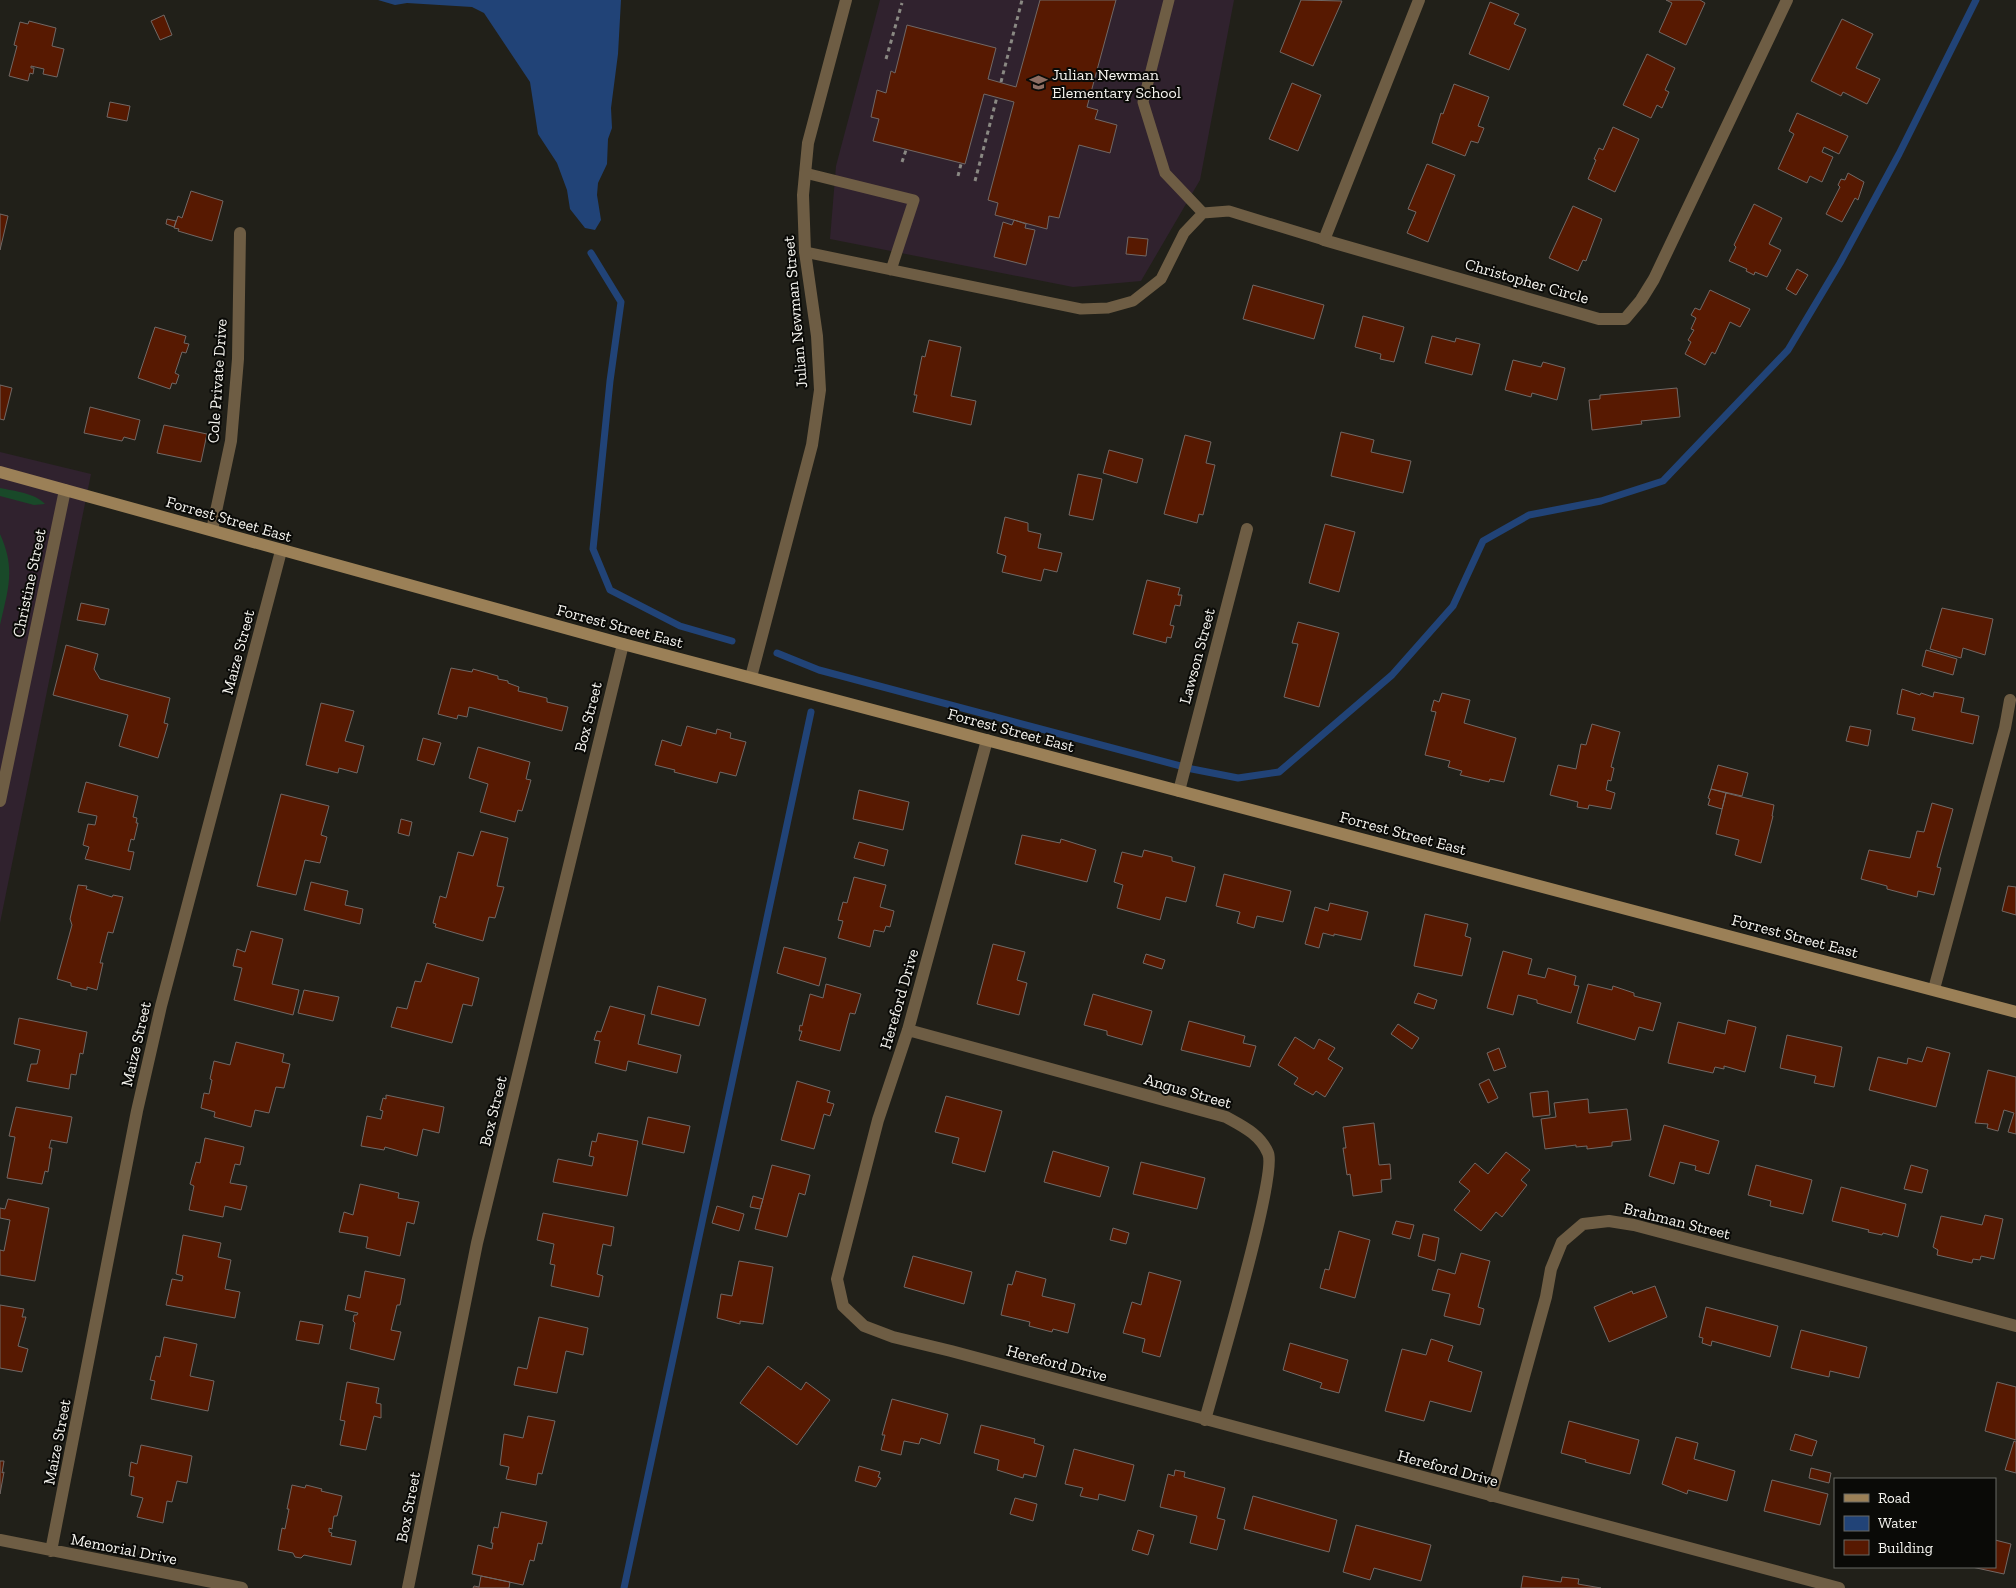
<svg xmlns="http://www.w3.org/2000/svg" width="2016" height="1588" viewBox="0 0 2016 1588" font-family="'Zilla Slab',serif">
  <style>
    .education { fill: #30222e }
    .green { fill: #194929 }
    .water { fill: #214377 }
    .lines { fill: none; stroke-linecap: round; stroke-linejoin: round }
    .stream { stroke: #214377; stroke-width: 7 }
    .building { fill: #571901; stroke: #716865 }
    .path { stroke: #8a8983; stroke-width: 3; stroke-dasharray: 4 4; stroke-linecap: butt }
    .lane { stroke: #6e5d44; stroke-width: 11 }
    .street { stroke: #6e5d44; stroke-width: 12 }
    .secondary { stroke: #9b8057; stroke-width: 12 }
    .labels { text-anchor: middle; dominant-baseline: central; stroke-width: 4; stroke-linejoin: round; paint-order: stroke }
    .poi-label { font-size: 16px; fill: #f6f5f0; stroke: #0a0a07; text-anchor: start }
    .street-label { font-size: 16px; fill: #f6f5f0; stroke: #0a0a07 }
  </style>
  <rect width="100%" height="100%" fill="#212019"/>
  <path class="education" d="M880,0H1234L1200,180L1141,281L1073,287L830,239L836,166Z
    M0,452L91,474L0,923Z"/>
  <path class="green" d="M0,488C14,491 35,493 45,504L34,505L0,496Z
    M0,534C16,569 8,589 0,625Z"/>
  <path class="water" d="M378,0H621L618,54L611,108L612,128L608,139L607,164L598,183L597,195L601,220L595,230L585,228L570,209L567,190L557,163L538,134L530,82L484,13L472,7L407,3L395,5Z"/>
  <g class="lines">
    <path class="stream" d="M591,253L621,302L610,381L593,549L610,590L680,626L732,641
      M777,653L819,670L1192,769L1238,778L1279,772L1392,675L1453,606L1483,541L1529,515L1601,501L1663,481L1788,350L1840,263L1899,154L1976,0
      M624,1588L811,712"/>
  </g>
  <path class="building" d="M1040,0H1116L1087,107L1098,110L1095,119L1117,125L1110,153L1079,145L1059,218L1049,216L1047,229L995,215L998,203L988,200L1014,102L984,94L965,164L873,141L879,119L871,117L877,90L886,93L891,71L895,73L907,25L996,48L988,79L1016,87Z
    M1301,0L1342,1L1313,66L1280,52Z
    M1666,0H1700L1705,3L1686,45L1659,32L1672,3Z
    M1490,2L1519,14L1514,24L1526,29L1509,70L1469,54Z
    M164,15L172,35L160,40L151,21Z
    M1842,19L1873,34L1856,68L1880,79L1867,104L1843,92L1841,96L1811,81Z
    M29,21L56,28L52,46L64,49L57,77L43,74L44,69L31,66V68H34L33,74L30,73L28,81L9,76L17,46L14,45L20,22L28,24Z
    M1647,54L1675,68L1665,90L1669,92L1662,108L1657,105L1651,118L1623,105Z
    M1292,83L1321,95L1298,151L1269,139Z
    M1454,84L1489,97L1478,126L1484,128L1478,143L1471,141L1465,156L1432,143L1441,113L1443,114Z
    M110,102L130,106L127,121L107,117Z
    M1797,113L1848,136L1839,154L1824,147L1822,152L1833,157L1822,182L1810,176L1807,183L1778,169L1794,134L1789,131Z
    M1613,127L1639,139L1615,192L1588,179L1596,160L1594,159L1599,148L1603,150Z
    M1427,164L1455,175L1428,242L1407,233L1416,212L1408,209Z
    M1848,173L1864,182L1858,200L1855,198L1842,222L1826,214L1840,187L1838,185L1841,179L1845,180Z
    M191,191L223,201L212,241L178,231L179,229L174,228L178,216L182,218Z
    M1754,204L1782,218L1769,244L1781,250L1767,277L1755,272L1754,275L1746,271L1747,269L1729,261L1736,247L1734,245Z
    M1573,206L1602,219L1586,261L1583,260L1578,271L1549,258Z
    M0,214L8,216L0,250Z
    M167,219L176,221L174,227L166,224Z
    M1014,220L1026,224L1025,228L1035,230L1026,265L994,257L1003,222L1012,225Z
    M1128,237L1148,239L1146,256L1126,254Z
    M1797,269L1808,275L1796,295L1786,289Z
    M1253,285L1324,305L1314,339L1243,319Z
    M1710,290L1750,309L1740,327L1730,322L1715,354L1712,352L1705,365L1685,354L1691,342L1688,340L1694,330L1691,329L1696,318L1691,315L1695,308L1700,310Z
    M1363,316L1404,327L1394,362L1380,359L1381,354L1355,347Z
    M155,327L186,336L184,343L189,344L186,353L182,352L175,373L179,375L176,384L172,383L170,389L138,378Z
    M1432,336L1455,342L1456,338L1480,344L1472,375L1425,363Z
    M929,340L961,347L951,396L976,401L971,425L913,412L917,395H914L922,356L925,357Z
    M1513,360L1541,367L1543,362L1565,368L1557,400L1532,393L1531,397L1505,390Z
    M0,385L12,388L4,420L0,419Z
    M1677,388L1680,417L1641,421L1642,424L1592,430L1589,400L1600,399V395Z
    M90,407L140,420L135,440L124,437L122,441L84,433Z
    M164,425L207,434L201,462L157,453Z
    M1341,432L1374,440L1371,452L1411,461L1403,493L1331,476Z
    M1185,435L1211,442L1206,463L1215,465L1203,515L1199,514L1197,523L1164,514Z
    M1109,450L1143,459L1137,483L1103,473Z
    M1078,474L1102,479L1093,520L1069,515Z
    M1005,517L1028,523V531L1041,534L1038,548L1062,553L1057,572L1044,569L1041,581L1002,572L1006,556L997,553Z
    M1325,524L1355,532L1339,592L1309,583Z
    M1147,580L1180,588L1178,595H1182L1180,606L1175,605L1170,625L1174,626L1171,638L1167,637L1166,643L1133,634Z
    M81,603L109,609L105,625L77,620Z
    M1942,608L1993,619L1985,655L1963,648L1961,658L1930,649Z
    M1298,622L1339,633L1319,707L1284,697L1298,644L1292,643Z
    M66,645L98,654L94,669L100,679L170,698L164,723L168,724L158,758L119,746L128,715L53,695Z
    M1926,650L1957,659L1953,675L1922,666Z
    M451,668L472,672L473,669L498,676V679L508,681V683L519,687L518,691L547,698V702L568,707L562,731L469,707L467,717L458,715L457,719L438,714Z
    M1902,689L1920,695L1921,693L1933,697L1934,692L1964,698L1961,712L1979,716L1973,744L1912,730L1915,718L1897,714Z
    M1442,693L1470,700L1464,723L1516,738L1504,782L1490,779L1489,782L1460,775L1462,771L1448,767L1450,761L1425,755L1436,712L1431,711L1434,700L1439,702Z
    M321,703L354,711L345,741L364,746L357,773L339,768L338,773L306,765Z
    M1592,724L1620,732L1611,767L1614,768L1611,781L1608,780L1606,790L1615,793L1611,809L1589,805L1588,809L1577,807L1578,802L1550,795L1558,765L1576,769L1581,744L1586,745Z
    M687,726L716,734L717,729L731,733L730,738L746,742L736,776L720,772L717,783L674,772L675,770L655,765L662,740L681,746Z
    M1850,726L1871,730L1868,746L1846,741Z
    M423,738L441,743L434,765L417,760Z
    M478,747L530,762L526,779L531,780L522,811L518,810L515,822L480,812L488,784L469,778Z
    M1718,765L1748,773L1742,796L1711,789Z
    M86,782L138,796L133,817L137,818L136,823H138L134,840L131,839L128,851L134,852L130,870L85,859L89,847L83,845L88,824L95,825L97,816L78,812Z
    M1711,789L1726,793L1722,809L1708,805L1710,799L1708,798Z
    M859,790L909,802L903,830L853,819Z
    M1726,793L1774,805L1772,816H1773L1761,863L1735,855L1739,840L1716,834Z
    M281,794L329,806L321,835L327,837L320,863L305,860L296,895L257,886Z
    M1932,803L1953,809L1937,867L1941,868L1934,895L1918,891L1917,897L1887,889V886L1861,879L1869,850L1910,858L1917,831L1924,832Z
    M401,819L412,822L409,836L398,833Z
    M481,831L508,838L497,886L504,887L495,918L489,917L483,941L435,927L436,924L433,923L440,896L446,898L458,852L473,856Z
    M1022,835L1060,843L1061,839L1096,850L1087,882L1015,864Z
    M859,842L888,850L884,866L854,858Z
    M1144,850L1172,857V861L1195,867L1186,902L1166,897L1160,920L1117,908L1123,885L1114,882L1122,852L1142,857Z
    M1224,874L1291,891L1283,922L1257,916L1254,928L1237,923L1240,912L1216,906Z
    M854,877L886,885L880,907L894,911L890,927L886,926L884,932L874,930L870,947L838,938L843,921L838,920L843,902L847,903Z
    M311,882L348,891L345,905L363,909L360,924L304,910Z
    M78,885L87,886L86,889L112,897L113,895L123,897L113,933L108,932L100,963H103L97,990L87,987V990L71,986V983L57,979L72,925L70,919Z
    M2008,886L2016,887V915L2002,911Z
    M1330,903L1368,912L1361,940L1334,934V936L1323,933L1319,948L1305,944L1315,907L1328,911Z
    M1425,914L1468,924L1465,936L1471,938L1462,976L1414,966Z
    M251,931L283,939L272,984L299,990L293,1015L234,1000L242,968L233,966L237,949L245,952Z
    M993,944L1025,952L1017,980L1027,983L1019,1015L977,1004Z
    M784,947L826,958L819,986L777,973Z
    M1503,951L1532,959L1528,974L1545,978L1548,968L1576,976L1574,985L1579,986L1571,1013L1537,1003V1000L1518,995L1513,1015L1487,1008Z
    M1146,954L1165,960L1162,969L1143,963Z
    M427,963L479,978L472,1006L463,1004L452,1043L391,1027L397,1007L407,1009L415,981L421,982Z
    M826,984L861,994L855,1014L850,1013L840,1051L799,1040L802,1031H799L800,1025L802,1026L810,994L823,998Z
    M1588,984L1612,990L1613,986L1634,993V996L1661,1003L1653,1031L1639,1027L1635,1040L1577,1023Z
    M658,986L706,999L699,1026L651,1014Z
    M304,990L339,997L333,1021L298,1013Z
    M1418,993L1437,1000L1434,1009L1414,1003Z
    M1093,994L1152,1011L1142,1045L1107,1035V1031L1084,1025Z
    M610,1006L645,1015L638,1044L681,1055L677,1073L628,1061L626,1071L595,1063L600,1041L594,1040L597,1031L601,1032Z
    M19,1018L87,1032L83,1054L80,1053L76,1075L71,1074L69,1089L27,1081L31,1064H37L40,1050L14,1044Z
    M1728,1020L1756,1027L1745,1072L1724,1066V1069L1715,1067L1713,1073L1668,1063L1678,1022L1725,1034Z
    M1189,1021L1245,1036L1243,1043L1256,1046L1250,1067L1181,1050Z
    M1398,1024L1419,1038L1412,1049L1391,1034Z
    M1787,1035L1842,1047L1834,1087L1814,1083L1816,1076L1780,1068Z
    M1295,1037L1314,1049L1319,1039L1335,1048L1328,1059L1343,1068L1325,1097L1316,1091L1313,1095L1294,1084L1298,1078L1278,1065Z
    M236,1042L284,1054L282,1062L290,1064L284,1088L276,1087L269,1113L255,1110L251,1127L214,1117L215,1112L201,1108L204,1093L209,1094L212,1080L210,1079L214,1061L230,1065Z
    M1927,1047L1950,1053L1936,1107L1869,1090L1878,1057L1907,1064L1908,1058L1922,1062Z
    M1499,1048L1506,1067L1494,1071L1487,1053Z
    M1988,1070L2016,1077V1134L2008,1132L2014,1113L2004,1110L1998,1131L1987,1128L1988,1124L1975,1123Z
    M1489,1079L1498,1098L1488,1103L1479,1084Z
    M797,1081L830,1091L827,1102L834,1104L830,1116L824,1114L814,1149L781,1140Z
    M1548,1091L1550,1115L1533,1117L1530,1093Z
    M386,1095L444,1107L439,1133L423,1129L417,1156L385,1147L384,1150L361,1146L367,1116L381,1119L383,1111L380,1110L383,1098L386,1099Z
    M946,1096L1002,1111L985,1172L952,1163L959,1138L935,1132Z
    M1588,1099L1589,1113L1627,1109L1631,1140L1612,1142V1146L1587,1149V1146L1576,1147V1145L1545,1149L1541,1119L1556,1117L1554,1103Z
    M16,1107L72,1117L67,1143L51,1140L49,1148H52L48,1172L45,1171L42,1184L7,1178L15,1137L9,1136Z
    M648,1117L690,1126L684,1153L642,1144Z
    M1374,1123L1379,1165L1390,1164L1391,1179L1381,1180L1382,1192L1353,1196L1350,1174L1347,1175L1343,1148H1346L1343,1127Z
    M1664,1125L1719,1141L1709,1174L1695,1170L1696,1166L1680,1162L1674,1184L1649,1176Z
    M598,1133L638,1141L627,1196L553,1182L558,1159L592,1166L594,1157L589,1156L592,1141L596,1142Z
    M205,1138L244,1147L240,1165L235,1164L230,1183L247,1186L241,1210L225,1206L223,1217L189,1210L194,1186L190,1184L196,1162L200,1163Z
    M1053,1151L1109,1167L1100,1197L1044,1182Z
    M1506,1152L1530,1170L1521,1180L1527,1185L1502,1217L1496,1212L1481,1231L1454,1210L1470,1191L1459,1182L1475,1163L1488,1174Z
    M1141,1162L1205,1178L1197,1209L1133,1194Z
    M772,1165L810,1175L805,1195L799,1193L787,1237L755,1229Z
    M1756,1165L1812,1180L1803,1214L1770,1206L1771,1201L1748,1195Z
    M1911,1165L1928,1170L1922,1193L1904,1189Z
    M360,1184L399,1193L398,1198L419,1202L414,1224L407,1222L400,1256L366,1248L368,1237L339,1232L344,1212L353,1215Z
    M1841,1187L1906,1204L1898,1237L1883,1233L1882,1235L1868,1232L1869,1230L1832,1221Z
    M753,1196L763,1199L760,1209L750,1207Z
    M8,1199L49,1208L35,1281L0,1275V1250L4,1251L10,1220L0,1218V1208L5,1209Z
    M717,1206L744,1214L739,1231L712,1223Z
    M543,1213L614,1227L611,1246L603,1244L597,1274L603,1276L599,1297L551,1286L555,1265L550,1264L554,1244L537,1240Z
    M1985,1215L2003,1219L1994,1259L1981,1256L1980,1260L1973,1259L1972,1263L1937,1255L1938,1250L1933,1247L1941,1216L1982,1225Z
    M1396,1221L1414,1225L1410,1239L1392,1234Z
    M1113,1228L1129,1233L1126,1244L1110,1240Z
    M1339,1231L1370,1240L1355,1298L1320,1288L1325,1269L1329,1270Z
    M1423,1234L1439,1238L1435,1261L1418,1256Z
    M183,1235L221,1243L218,1257L231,1260L225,1289L240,1292L235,1318L166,1305L172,1279L182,1281L183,1276L176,1274Z
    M1461,1253L1490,1261L1478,1307L1484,1309L1480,1325L1444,1316L1450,1294L1432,1290L1438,1269L1455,1274Z
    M913,1256L972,1272L964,1304L904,1287Z
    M739,1261L773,1267L763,1324L740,1321V1324L717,1318L721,1294L732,1296Z
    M365,1271L405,1279L400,1305H397L391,1330L401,1332L394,1360L350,1349L355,1323L353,1321L354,1315H357L358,1313L345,1310L348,1295L360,1298Z
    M1016,1271L1046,1279L1042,1296L1075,1304L1068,1333L1053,1329L1052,1332L1029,1326L1030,1322L1001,1315L1008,1284L1012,1285Z
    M1149,1272L1181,1281L1160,1357L1142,1352L1145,1339L1123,1333L1132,1302L1141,1305Z
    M1655,1286L1667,1317L1609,1342L1594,1307L1632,1291L1633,1294Z
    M0,1305L24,1309L22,1317H26L18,1346L28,1349L22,1372L0,1368Z
    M1706,1307L1778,1326L1770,1357L1712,1341L1711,1346L1702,1343L1703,1338L1699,1337Z
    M539,1317L588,1328L583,1355L566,1351L557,1393L514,1385L518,1367L527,1369Z
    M300,1321L323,1325L319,1344L296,1340Z
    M1801,1330L1867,1347L1859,1378L1830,1371L1829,1377L1791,1368Z
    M164,1337L197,1344L190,1376L214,1381L208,1411L151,1399L155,1381L150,1380L156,1356L160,1357Z
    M1431,1339L1453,1346L1448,1361L1482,1372L1471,1412L1430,1401L1424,1421L1385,1411L1402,1349L1426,1355Z
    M1290,1343L1348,1360L1339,1393L1320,1388L1322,1383L1283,1370Z
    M768,1366L801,1390L806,1382L830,1400L797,1445L740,1403Z
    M347,1382L379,1388L376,1403L381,1404V1418L374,1416L366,1450L340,1445L345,1421L340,1420Z
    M1997,1382L2016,1387V1440L1985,1431Z
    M892,1399L948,1414L940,1444L921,1438L919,1444L904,1441L901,1455L881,1450L885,1435H882Z
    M528,1416L555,1421L542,1474L538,1473L536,1485L506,1479L509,1467L500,1465L504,1434L523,1438Z
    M1569,1421L1639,1440L1630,1474L1585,1462L1586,1460L1561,1453Z
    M981,1425L1035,1439L1034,1443L1044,1446L1036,1477L1024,1474L1023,1478L997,1470L999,1460L974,1453Z
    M1795,1434L1817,1441L1812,1456L1790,1450Z
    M1676,1437L1698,1443L1694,1459L1735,1471L1727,1501L1688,1490L1687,1494L1662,1484Z
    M2014,1441L2016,1442V1473L2005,1470Z
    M141,1445L192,1456L187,1483L177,1481L172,1502L167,1501L163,1523L137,1517L143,1498L131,1495L134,1477L129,1476L131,1462L137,1464Z
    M1074,1449L1134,1465L1125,1501L1099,1494L1098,1500L1080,1496L1083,1488L1065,1484Z
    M0,1461H4L2,1473L4,1472L0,1494Z
    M859,1466L880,1472L878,1477L881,1478L876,1487L855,1481Z
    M1811,1468L1831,1473L1829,1483L1809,1478Z
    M1175,1470L1185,1472L1184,1477L1225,1488L1217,1518L1225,1520L1217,1550L1190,1543L1197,1516L1160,1507L1168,1474L1174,1476Z
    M1772,1480L1828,1494L1820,1525L1764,1511Z
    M292,1485L305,1488L306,1485L322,1489L321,1491L342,1496L337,1516H334L332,1529L329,1528V1532L332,1533L331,1536L356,1541L351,1565L304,1555L301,1558L295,1557L293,1553L278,1550L282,1528L285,1529L289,1509H287Z
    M1253,1496L1337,1520L1329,1552L1244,1529Z
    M1015,1498L1037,1504L1033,1521L1010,1514Z
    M501,1512L547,1522L542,1544L538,1543L534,1561L530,1560L523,1585L472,1574L478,1545L492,1549L493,1543H491L494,1527L498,1528Z
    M1356,1525L1431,1545L1421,1581L1374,1568L1370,1580L1343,1572Z
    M1138,1530L1154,1535L1148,1555L1132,1550Z
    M1995,1540L2011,1544L2004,1574L1972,1567H1995Z
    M481,1576L510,1582L509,1588H473L474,1586L479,1587Z
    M1523,1576L1561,1582L1562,1577L1579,1579L1578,1584L1601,1588H1521Z"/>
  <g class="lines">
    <path class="path" d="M886,59L902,3
      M1001,82L1022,0
      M902,162L906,150
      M958,176L961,164
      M975,181L997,97"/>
    <path class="lane" d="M1169,0L1143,102L1165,173L1203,213
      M805,173L914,200L891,270
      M805,252L1081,309L1108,308L1133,301L1161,279L1184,233L1203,213L1229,211L1324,240"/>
    <path class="street" d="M1419,0L1324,240L1599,319H1625L1641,300L1654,279L1787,0
      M212,530L231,441L238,359L240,233
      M751,677L812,445L820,390L817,336L805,252L803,195L808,143L846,0
      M987,740L908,1030L878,1120L837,1279L843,1306L864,1326L893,1337L951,1351L1839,1588
      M1179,791L1247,529
      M0,801L65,490
      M1934,989L2005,728L2010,700
      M908,1030L1226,1117C1242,1126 1260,1134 1268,1153C1278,1174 1215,1383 1205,1420
      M1491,1496L1546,1297L1551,1269L1562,1242L1583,1224L1609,1221L1634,1225L2016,1326
      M0,1540L242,1588
      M51,1551L137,1111L161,1006L281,551
      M408,1588L477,1243L623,644"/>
    <path class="secondary" d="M0,472L623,644L2016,1012"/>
  </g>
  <defs>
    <symbol id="school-bare" viewBox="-9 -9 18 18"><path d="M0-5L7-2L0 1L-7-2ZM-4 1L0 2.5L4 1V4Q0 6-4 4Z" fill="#8d6e63" stroke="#0a0a07" stroke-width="2.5" paint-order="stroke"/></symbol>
  </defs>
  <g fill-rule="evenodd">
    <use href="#school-bare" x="1026" y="70" width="25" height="25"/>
  </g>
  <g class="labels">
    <g class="poi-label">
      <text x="1052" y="74">Julian Newman<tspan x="1052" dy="18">Elementary School</tspan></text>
    </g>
    <g class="street-label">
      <text transform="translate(1527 281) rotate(16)">Christopher Circle</text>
      <text transform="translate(795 312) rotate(-95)">Julian Newman Street</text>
      <text transform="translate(217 381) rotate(-86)">Cole Private Drive</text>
      <text transform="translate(229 519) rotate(16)">Forrest Street East</text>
      <text transform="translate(29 583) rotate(-78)">Christine Street</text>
      <text transform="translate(620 626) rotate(15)">Forrest Street East</text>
      <text transform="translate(238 652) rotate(-75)">Maize Street</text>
      <text transform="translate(1197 656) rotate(-75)">Lawson Street</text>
      <text transform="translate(588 717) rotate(-76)">Box Street</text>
      <text transform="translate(1011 730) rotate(15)">Forrest Street East</text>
      <text transform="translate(1403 833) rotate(15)">Forrest Street East</text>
      <text transform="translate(1795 936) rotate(15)">Forrest Street East</text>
      <text transform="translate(899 999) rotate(-74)">Hereford Drive</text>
      <text transform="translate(136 1044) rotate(-77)">Maize Street</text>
      <text transform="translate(1188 1091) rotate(16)">Angus Street</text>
      <text transform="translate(493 1111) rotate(-76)">Box Street</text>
      <text transform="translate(1677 1221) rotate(14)">Brahman Street</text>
      <text transform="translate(1057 1363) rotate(15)">Hereford Drive</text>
      <text transform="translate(57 1442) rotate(-79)">Maize Street</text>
      <text transform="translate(1448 1468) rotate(15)">Hereford Drive</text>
      <text transform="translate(408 1507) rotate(-79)">Box Street</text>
      <text transform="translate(124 1549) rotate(11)">Memorial Drive</text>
    </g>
  </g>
  <rect x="1834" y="1478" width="162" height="90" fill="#0a0a07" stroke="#686864"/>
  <rect x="1844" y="1494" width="25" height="8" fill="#9b8057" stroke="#686864"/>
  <text x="1878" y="1503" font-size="15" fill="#f6f5f0">Road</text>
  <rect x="1844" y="1516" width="25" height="15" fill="#214377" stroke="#686864"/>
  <text x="1878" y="1528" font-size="15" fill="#f6f5f0">Water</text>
  <rect x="1844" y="1540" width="25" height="15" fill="#571901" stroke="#686864"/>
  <text x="1878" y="1553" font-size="15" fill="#f6f5f0">Building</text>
</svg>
